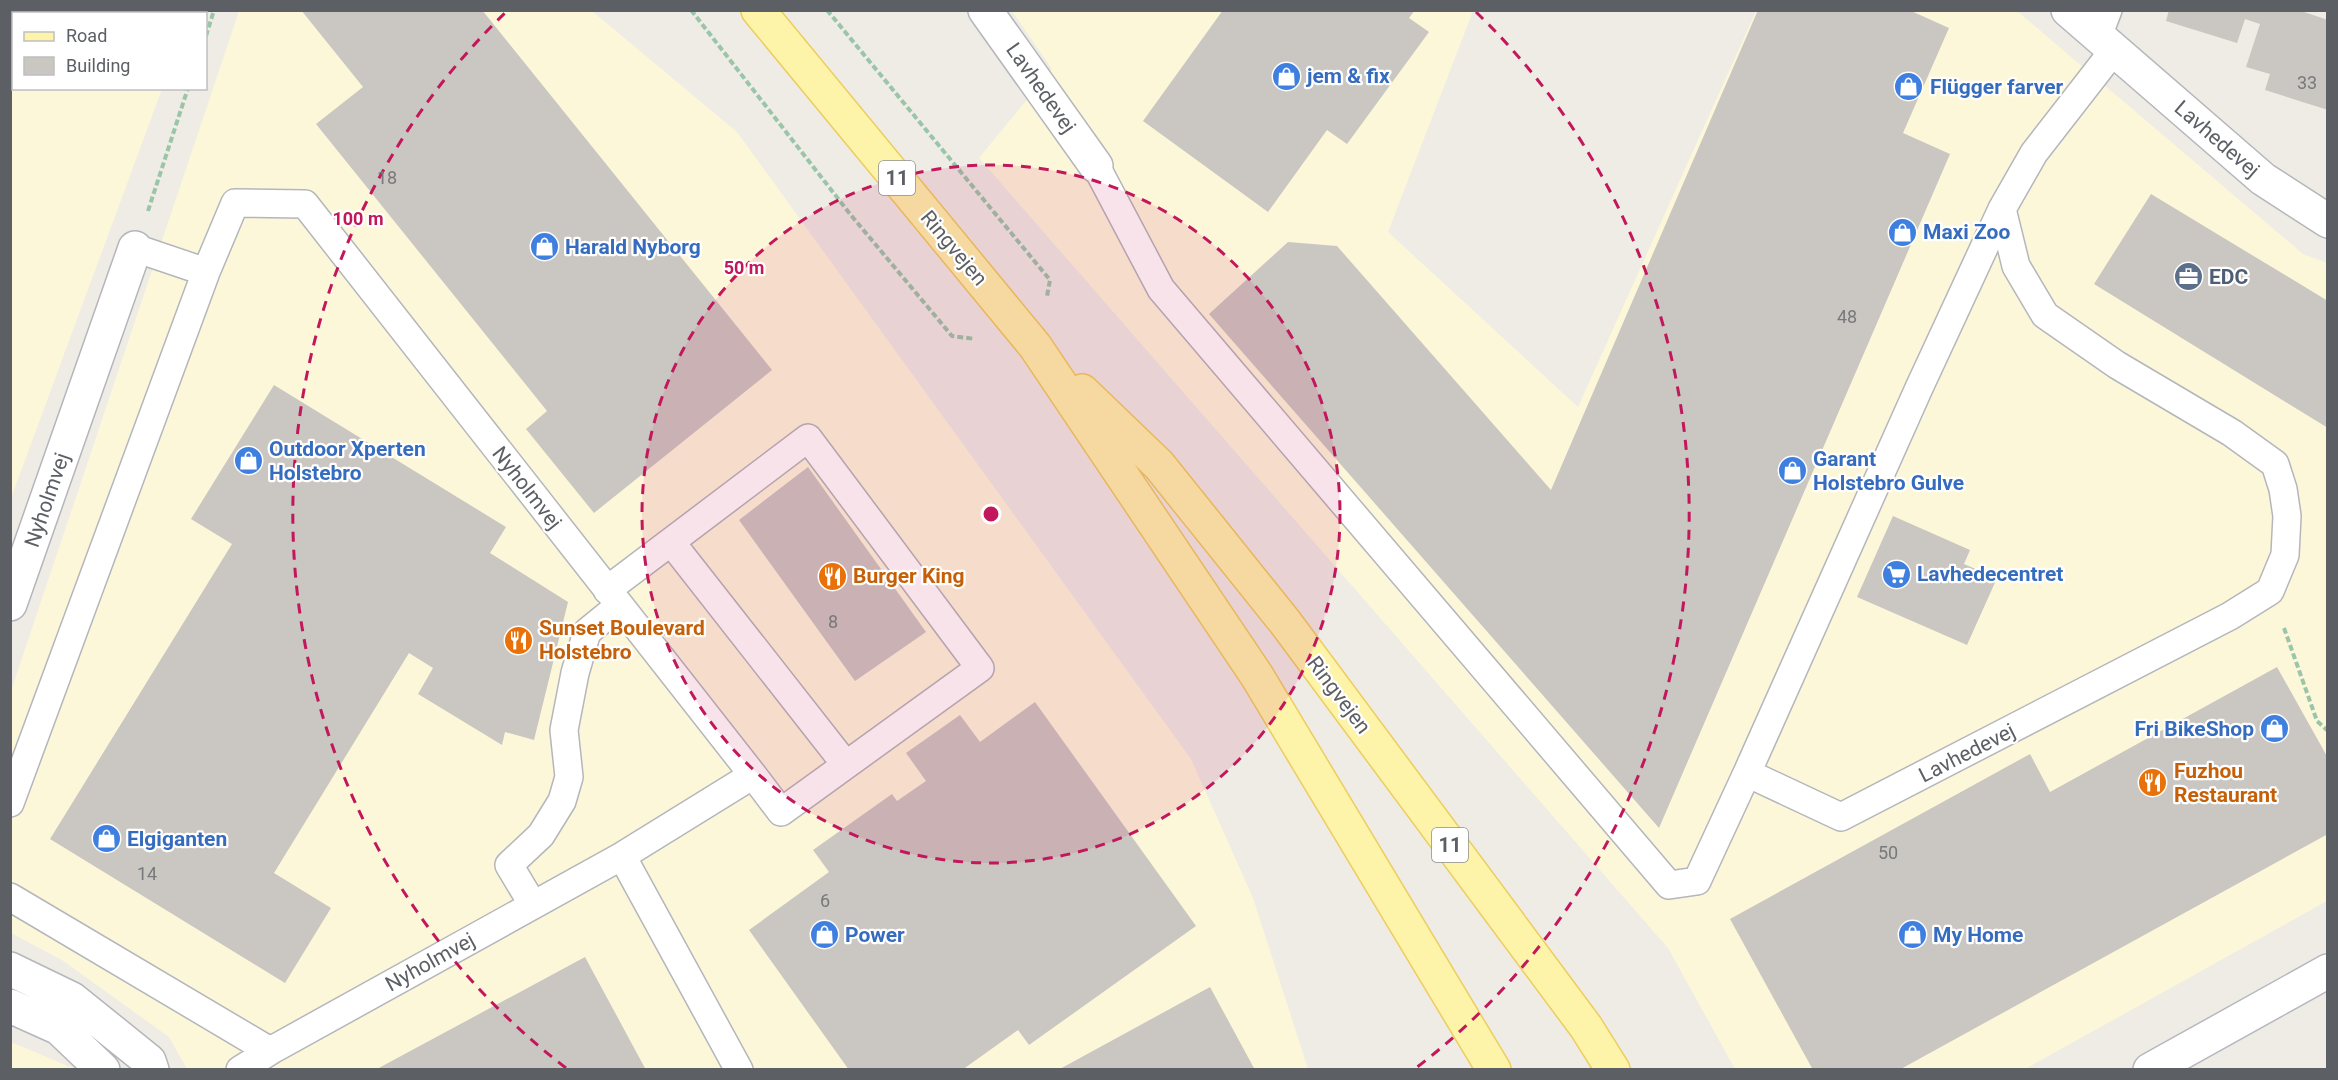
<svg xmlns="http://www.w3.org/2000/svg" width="2338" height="1080" viewBox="0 0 2338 1080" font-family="Roboto,sans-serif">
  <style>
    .commercial { fill: #fdf7da }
    .building { fill: #cac6c1 }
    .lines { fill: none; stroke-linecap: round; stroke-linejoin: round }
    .lane-casing { stroke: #b4b6bb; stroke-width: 30 }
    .street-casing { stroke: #b4b6bb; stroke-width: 36 }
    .secondary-casing { stroke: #b5b8be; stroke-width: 36 }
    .primary-casing { stroke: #edcd5e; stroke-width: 36 }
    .path { stroke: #9ac5a9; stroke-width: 4; stroke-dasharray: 6 3; stroke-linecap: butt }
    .lane { stroke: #fff; stroke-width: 27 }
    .street { stroke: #fff; stroke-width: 33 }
    .secondary { stroke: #fff; stroke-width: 33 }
    .primary { stroke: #fdf4aa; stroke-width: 33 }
    .ring { fill: none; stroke: #c2185b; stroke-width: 3; stroke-dasharray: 10 8 }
    .labels { text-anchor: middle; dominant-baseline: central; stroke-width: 4.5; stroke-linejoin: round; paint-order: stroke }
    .number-label { font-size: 18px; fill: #78797b }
    .shield { fill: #fff; stroke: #8d8f92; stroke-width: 1.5 }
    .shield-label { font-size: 20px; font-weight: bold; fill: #5c5f64 }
    .shop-label { font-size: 21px; font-weight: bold; fill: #366cbe; stroke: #fff; text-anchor: start }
    .street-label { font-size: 21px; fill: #5c5f64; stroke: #fff }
    .service-label { font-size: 21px; font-weight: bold; fill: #4e5e75; stroke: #fff; text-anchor: start }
    .food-label { font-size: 21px; font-weight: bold; fill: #c56008; stroke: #fff; text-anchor: start }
    .centre { fill: #c2185b; stroke: #fff; stroke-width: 3 }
    .ring-label { font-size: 18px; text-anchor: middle; font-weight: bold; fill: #c2185b; stroke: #fff; stroke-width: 4.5; stroke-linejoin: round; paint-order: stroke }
  </style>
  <rect width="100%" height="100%" fill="#eeece4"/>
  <path class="commercial" d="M11,10L191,11L190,14H14V88L162,89L11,498Z
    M239,11H592L737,132L1191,759L1253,898L1308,1069H187L169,1037L62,960L11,933V691Z
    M1012,11H1473L1388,232L1578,407L1756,11H2017L2303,254L2327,263V901L2025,1069H1735L1668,948L979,158L1052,69Z
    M10,1042H11L75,1069H11Z"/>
  <path class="building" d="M301,10H482L772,370L594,513L526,429L547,411L316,124L363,87Z
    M1223,10H1415L1409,18L1429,32L1347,144L1327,130L1268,212L1143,121Z
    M1758,10H1909L1949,28L1903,133L1950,154L1659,828L1209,314L1288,242L1337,246L1551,490Z
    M2169,10H2298L2328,20V110L2265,90L2270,74L2246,67L2260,24L2245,19L2237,43L2166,21Z
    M2151,194L2328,301V428L2094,284Z
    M274,385L506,527L490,553L568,602L534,740L505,732L502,745L418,694L433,668L409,653L274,873L331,908L285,983L50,839L232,544L191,519Z
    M808,467L926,632L855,681L739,520Z
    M1893,516L1970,550L1964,564L1997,578L1967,645L1857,597Z
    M2277,667L2328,758V834L1899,1070H1813L1730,919L2030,754L2050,792Z
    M1035,702L1196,926L1029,1045L1018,1030L962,1070H849L749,930L829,872L813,850L892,794L897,801L926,781L906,753L960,715L980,742Z
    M585,957L646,1070H375Z
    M1210,987L1255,1070H1058Z"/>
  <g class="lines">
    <defs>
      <path id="lane" d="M2098,36L2108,10
        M1096,166L1161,289L1669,885L1697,881L1747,773
        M2002,209L2016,266L2045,315L2117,365L2232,433L2275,464L2283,489L2287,516L2285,555L2270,591L2230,616L1841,817L1747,773L1919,388L2002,209L2034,153L2114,50
        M135,248L206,272L235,203L305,204L753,775L622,856L270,1051L240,1070
        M671,542L846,765
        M607,590L808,438L980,668L781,812L753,775
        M10,803L206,272
        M622,856L739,1070
        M10,897L270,1051
        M533,905L509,865L541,835L562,801L569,777L564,730L575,673L587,632L619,606"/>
      <path id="street" d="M985,10L1096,166
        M2068,10L2263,179L2328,221
        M10,604L135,248
        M10,969L72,999L149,1061L152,1070
        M10,1006L59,1028L103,1070"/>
      <path id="secondary" d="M2150,1070L2328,971"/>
      <path id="primary" d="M758,10L1035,346L1257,676L1494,1070
        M1082,391L1159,465L1285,622L1586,1027L1613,1070"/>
    </defs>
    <use href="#lane" class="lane-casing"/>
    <use href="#street" class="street-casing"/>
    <use href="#secondary" class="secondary-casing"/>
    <use href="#primary" class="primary-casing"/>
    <path class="path" d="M691,10L850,214L952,336L975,339
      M827,10L1050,280L1047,296
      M206,36L214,10
      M148,211L188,88
      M2284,628L2317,721L2328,731"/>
    <use href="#lane" class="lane"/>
    <use href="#street" class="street"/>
    <use href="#secondary" class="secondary"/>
    <use href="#primary" class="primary"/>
  </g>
  <circle cx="991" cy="514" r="349" fill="#c2185b" fill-opacity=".12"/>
  <g class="ring">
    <circle cx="991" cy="514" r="349"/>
    <path d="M566 1068A698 698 0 0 1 506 12M1476 12A698 698 0 0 1 1416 1068"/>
  </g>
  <defs>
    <symbol id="shop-disc" viewBox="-11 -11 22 22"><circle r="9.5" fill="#3f7fe0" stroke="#fff"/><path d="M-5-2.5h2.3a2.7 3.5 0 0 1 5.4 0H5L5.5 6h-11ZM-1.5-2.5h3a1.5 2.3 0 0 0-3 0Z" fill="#fff"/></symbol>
    <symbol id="office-disc" viewBox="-11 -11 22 22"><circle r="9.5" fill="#5c6f8a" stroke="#fff"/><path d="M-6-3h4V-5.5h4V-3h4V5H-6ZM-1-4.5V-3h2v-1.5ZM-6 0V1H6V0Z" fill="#fff"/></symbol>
    <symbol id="supermarket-disc" viewBox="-11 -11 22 22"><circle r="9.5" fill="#3f7fe0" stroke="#fff"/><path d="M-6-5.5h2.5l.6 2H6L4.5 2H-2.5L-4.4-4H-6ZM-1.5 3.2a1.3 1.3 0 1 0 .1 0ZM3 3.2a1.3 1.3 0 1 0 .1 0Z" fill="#fff"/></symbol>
    <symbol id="restaurant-disc" viewBox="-11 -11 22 22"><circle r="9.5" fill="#e8710a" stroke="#fff"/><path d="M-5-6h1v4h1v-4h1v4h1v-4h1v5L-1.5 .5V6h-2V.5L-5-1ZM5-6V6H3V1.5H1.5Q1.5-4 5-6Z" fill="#fff"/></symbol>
  </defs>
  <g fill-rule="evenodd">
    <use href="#shop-disc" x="1270" y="60" width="33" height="33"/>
    <use href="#shop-disc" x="1892" y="70" width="33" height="33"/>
    <use href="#shop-disc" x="1886" y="216" width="33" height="33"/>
    <use href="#shop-disc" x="528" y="230" width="33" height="33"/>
    <use href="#office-disc" x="2172" y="260" width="33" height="33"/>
    <use href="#shop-disc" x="232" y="444" width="33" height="33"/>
    <use href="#shop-disc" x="1776" y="454" width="33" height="33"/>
    <use href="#supermarket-disc" x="1880" y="558" width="33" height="33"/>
    <use href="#restaurant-disc" x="816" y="560" width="33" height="33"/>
    <use href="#restaurant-disc" x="502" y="624" width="33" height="33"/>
    <use href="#shop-disc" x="2258" y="712" width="33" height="33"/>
    <use href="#restaurant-disc" x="2136" y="766" width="33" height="33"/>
    <use href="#shop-disc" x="90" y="822" width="33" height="33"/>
    <use href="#shop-disc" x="808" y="918" width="33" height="33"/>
    <use href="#shop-disc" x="1896" y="918" width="33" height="33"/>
  </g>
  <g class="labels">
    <g class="number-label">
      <text x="2307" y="82">33</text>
      <text x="387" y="177">18</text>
      <text x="1847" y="316">48</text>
      <text x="833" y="621">8</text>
      <text x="1888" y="852">50</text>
      <text x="147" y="873">14</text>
      <text x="825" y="900">6</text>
    </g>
    <g class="shield">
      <rect x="879" y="161" width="36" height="34" rx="4.5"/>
      <rect x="1432" y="828" width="36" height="34" rx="4.5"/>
    </g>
    <g class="shield-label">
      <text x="897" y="178">11</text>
      <text x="1450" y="845">11</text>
    </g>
    <g class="shop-label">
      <text x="1307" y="76">jem &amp; fix</text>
      <text x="1930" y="87">Flügger farver</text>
      <text x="1923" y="232">Maxi Zoo</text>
      <text x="565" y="247">Harald Nyborg</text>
      <text x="269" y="449">Outdoor Xperten<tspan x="269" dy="24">Holstebro</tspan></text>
      <text x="1813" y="459">Garant<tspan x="1813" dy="24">Holstebro Gulve</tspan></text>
      <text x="1917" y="574">Lavhedecentret</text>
      <text x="2254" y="729" text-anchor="end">Fri BikeShop</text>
      <text x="127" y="839">Elgiganten</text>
      <text x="845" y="935">Power</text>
      <text x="1933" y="935">My Home</text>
    </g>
    <g class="street-label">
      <text transform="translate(1041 88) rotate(55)">Lavhedevej</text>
      <text transform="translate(2217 139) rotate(41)">Lavhedevej</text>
      <text transform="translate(954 248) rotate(50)">Ringvejen</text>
      <text transform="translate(527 488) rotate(52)">Nyholmvej</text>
      <text transform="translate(47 500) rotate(-71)">Nyholmvej</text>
      <text transform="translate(1339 695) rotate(53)">Ringvejen</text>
      <text transform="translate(1967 753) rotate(-27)">Lavhedevej</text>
      <text transform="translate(430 962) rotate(-29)">Nyholmvej</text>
    </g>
    <g class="service-label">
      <text x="2209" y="277">EDC</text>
    </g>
    <g class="food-label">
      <text x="853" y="576">Burger King</text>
      <text x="539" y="628">Sunset Boulevard<tspan x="539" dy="24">Holstebro</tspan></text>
      <text x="2174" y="771">Fuzhou<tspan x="2174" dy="24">Restaurant</tspan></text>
    </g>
  </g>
  <circle cx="991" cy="514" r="9" class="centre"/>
  <g class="ring-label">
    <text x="358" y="225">100 m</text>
    <text x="744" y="274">50 m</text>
  </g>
  <rect width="2338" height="1080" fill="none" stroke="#5c5f64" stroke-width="24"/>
  <rect x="12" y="12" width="195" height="78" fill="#ffffff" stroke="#bebfc1" stroke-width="1.5"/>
  <rect x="24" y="32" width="30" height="9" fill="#fdf4aa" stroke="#bebfc1" stroke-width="1.5"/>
  <text x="66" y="42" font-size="18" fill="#5c5f64">Road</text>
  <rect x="24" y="57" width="30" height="18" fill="#cac6c1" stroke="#bebfc1" stroke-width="1.5"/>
  <text x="66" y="72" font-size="18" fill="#5c5f64">Building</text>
</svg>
